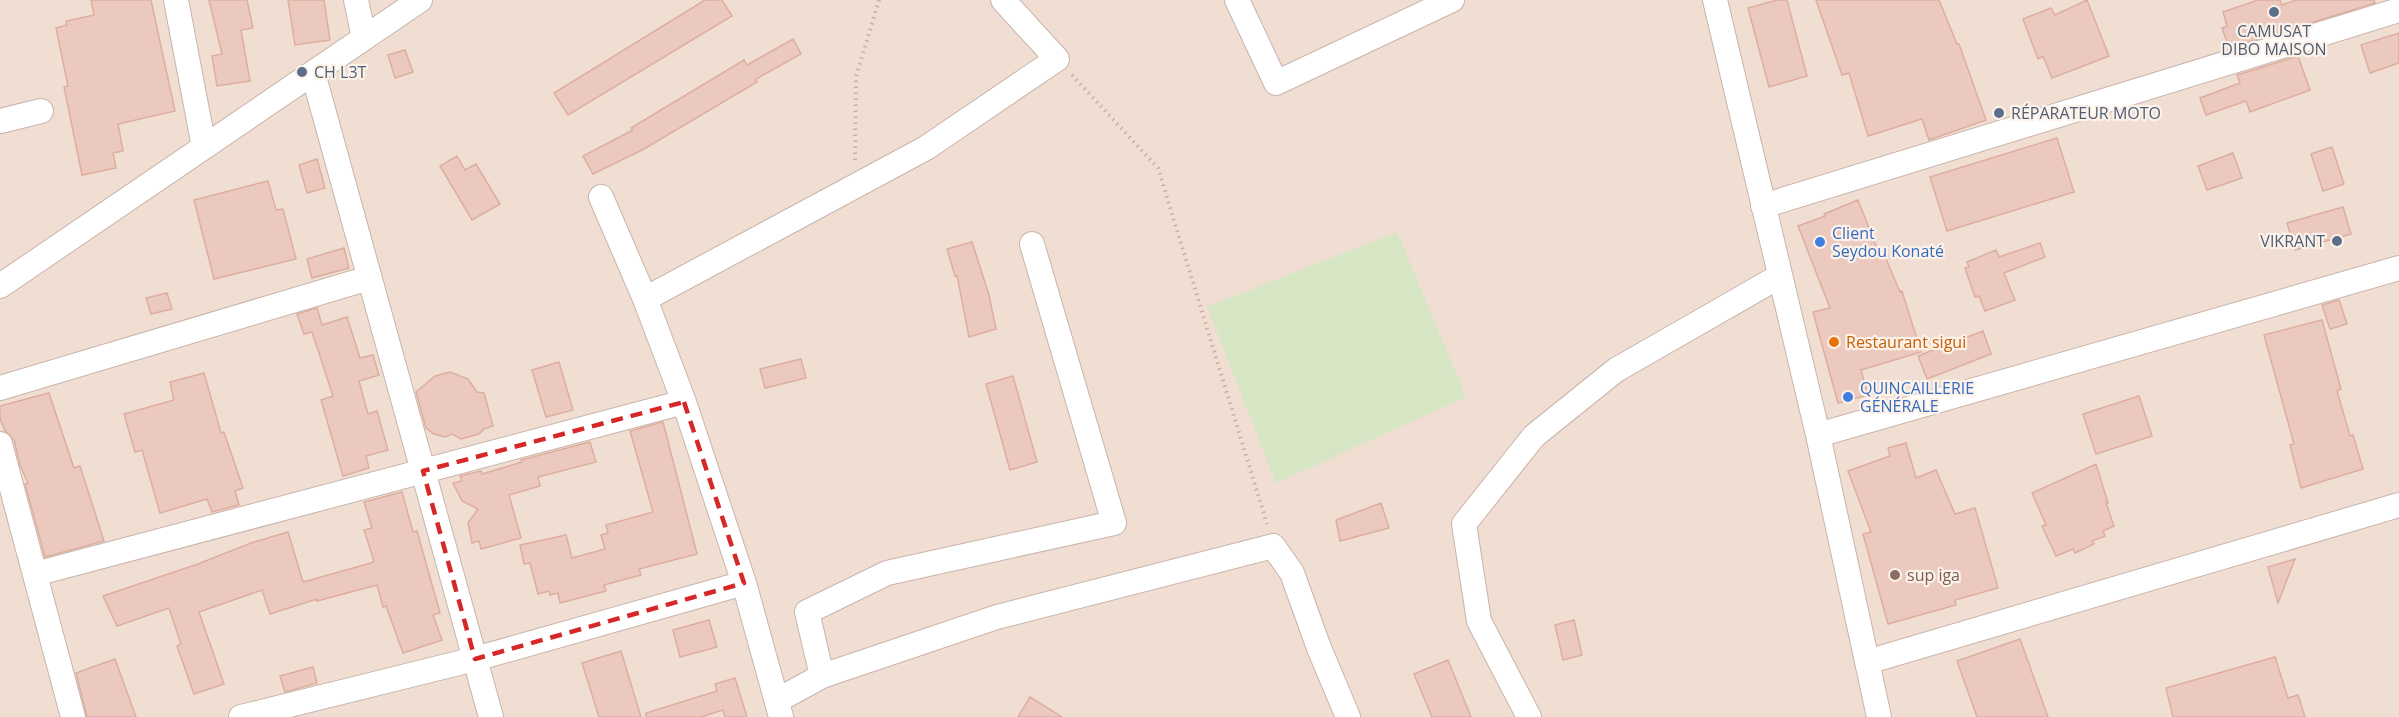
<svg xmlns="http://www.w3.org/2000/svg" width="2399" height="717" viewBox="0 0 2399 717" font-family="'Open Sans',sans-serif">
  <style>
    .residential { fill: #f0ded2 }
    .green { fill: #d6e5c3 }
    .building { fill: #ecc9be; stroke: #ddaea0; stroke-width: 1.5 }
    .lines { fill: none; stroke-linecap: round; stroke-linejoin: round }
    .minor-casing { stroke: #c9b4ab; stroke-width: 26 }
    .path { stroke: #d0aca1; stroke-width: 4; stroke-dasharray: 1.5 4.5; stroke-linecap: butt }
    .minor { stroke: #fff; stroke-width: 24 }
    .marked { fill: none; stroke: #d62828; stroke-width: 4.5; stroke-dasharray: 12 8; stroke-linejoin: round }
    .service-dot { fill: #5c6f8a; stroke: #fdf2e9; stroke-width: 2 }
    .shop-dot { fill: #3f7fe0; stroke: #fdf2e9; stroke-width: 2 }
    .food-dot { fill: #e8710a; stroke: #fdf2e9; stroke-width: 2 }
    .education-dot { fill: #8d6e63; stroke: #fdf2e9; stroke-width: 2 }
    .labels { text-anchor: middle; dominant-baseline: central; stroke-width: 4.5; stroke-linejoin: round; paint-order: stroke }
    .service-label { font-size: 16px; fill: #4e5e75; stroke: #fdf2e9; text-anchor: start }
    .shop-label { font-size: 16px; fill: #366cbe; stroke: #fdf2e9; text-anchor: start }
    .food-label { font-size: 16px; fill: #c56008; stroke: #fdf2e9; text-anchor: start }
    .education-label { font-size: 16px; fill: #785e54; stroke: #fdf2e9; text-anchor: start }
  </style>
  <rect width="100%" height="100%" fill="#f9ede3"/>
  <path class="residential" d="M0,0H2399V717H0Z"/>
  <path class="green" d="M1397,232L1466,397L1276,483L1207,307Z"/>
  <path class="building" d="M91,0H151L175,111L118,124L123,151L113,153L116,168L82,175L64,87L68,86L56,28L67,25L66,21L94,15Z
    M209,0H247L253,28L241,30L250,81L217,86L212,56L222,54Z
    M288,0H324L330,40L295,45Z
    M705,0H722L732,16L568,115L554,93Z
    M1777,0H1787L1807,76L1769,87L1748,8Z
    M1816,0H1939L1957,44H1959L1986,120L1929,140L1922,119L1868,136L1849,73L1842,75Z
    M2087,0L2109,56L2052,78L2043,56L2038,59L2023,19L2051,8L2055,15Z
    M2258,0H2280L2282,5L2296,0H2374L2375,3L2229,48L2222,28L2227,26L2223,12Z
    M2399,33V63L2370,73L2361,45Z
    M793,39L801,54L756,79L757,82L644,149L593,174L583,156L633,130L631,128L744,60L747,65Z
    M405,50L413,72L395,78L388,55Z
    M2298,56L2310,90L2250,112L2246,101L2206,115L2200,98L2240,83L2237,75Z
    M2057,138L2074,192L1947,231L1930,177Z
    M2332,147L2344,184L2323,191L2311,154Z
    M2233,153L2242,178L2207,190L2198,166Z
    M457,156L465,170L476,164L500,204L472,220L440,166Z
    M317,159L325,188L307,193L299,165Z
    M268,181L276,210L283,209L296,259L214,279L194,200Z
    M1858,200L1880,256L1884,254L1900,292L1902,291L1921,352L1861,370L1868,395L1838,403L1813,312L1830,308L1798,226L1825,216L1824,214Z
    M2343,207L2351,234L2295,250L2287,223Z
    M972,242L989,295L996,329L969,337L957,275L955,276L947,249Z
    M2040,243L2045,257L2004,273L2015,300L1985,311L1979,296L1975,297L1965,268L1969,267L1967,262L1996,250L1999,257Z
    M344,248L349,268L312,278L307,259Z
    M167,293L172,309L151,314L146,298Z
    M2339,300L2347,324L2330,329L2322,305Z
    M317,308L322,325L347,317L360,358L373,355L379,375L359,381L368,414L377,411L388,450L366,456L369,468L343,476L321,400L333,396L312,332L304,334L297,314Z
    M2322,320L2341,389L2337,391L2350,436L2353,435L2363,469L2301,488L2290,445L2294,444L2264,335Z
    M1983,331L1991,354L1927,379L1918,356Z
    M801,359L806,378L765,388L760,369Z
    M559,362L573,410L546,417L532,370Z
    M450,372L468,379L477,392L484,393L493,426L484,429L479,434L461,439L452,434L445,437L434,434L426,428L416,392L435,376Z
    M204,373L221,433L224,432L243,488L235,491L239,505L212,512L207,499L160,513L142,450L135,452L124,414L174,400L170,382Z
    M1013,376L1037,462L1010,470L986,384Z
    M49,393L74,468L80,466L104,541L45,557L25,484L28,483L20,465L14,440L5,431L0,419V406Z
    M2139,396L2152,436L2096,454L2083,414Z
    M663,422L697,554L639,569L641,575L604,585L606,591L560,603L558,593L550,595L549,591L538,594L530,563L524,564L520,545L566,535L572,558L605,549L601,535L608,533L606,525L653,512L630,431Z
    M590,442L596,462L538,477L540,486L509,495L521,538L481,549L479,541L472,543L468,523L478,509L462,501L453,483L462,481L460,476L481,471L482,474L522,462L521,460Z
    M1906,443L1916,478L1936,470L1955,514L1975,508L1998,588L1955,600L1956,605L1888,624L1863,534L1871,532L1848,471L1890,456L1888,448Z
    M2096,464L2108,503H2106L2114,526L2103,531L2105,536L2092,541L2094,544L2075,553L2073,549L2056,556L2042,526L2046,525L2032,493Z
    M402,492L413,532L417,531L440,613L433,615L442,640L403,653L386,606L383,607L377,585L317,601V599L270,614L262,590L199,612L224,684L194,694L177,646L181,644L169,608L117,626L103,596L198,564L251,543L288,532L303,582L371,563L374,561L364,530L372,528L364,502Z
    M1381,503L1389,528L1340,541L1336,520Z
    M2295,559L2278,603L2268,567Z
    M709,620L717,647L680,657L673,630Z
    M1574,620L1582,655L1563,660L1555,625Z
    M2020,639L2048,717H1977L1957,661Z
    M621,651L641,717H599L582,663Z
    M2275,657L2288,698L2298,695L2305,717H2173L2166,688Z
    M115,659L136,717H87L76,673Z
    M1448,660L1471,717H1432L1414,674Z
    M313,667L317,683L285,692L280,676Z
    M735,678L747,717H725L723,710L701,717H646V713L717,691L715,684Z
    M1030,697L1062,717H1018Z"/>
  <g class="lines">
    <defs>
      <path id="minor" d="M176,0L204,147
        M356,0L364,38
        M1237,0L1276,83L1452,0
        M1715,0L1818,435L1879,717
        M313,73L491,717
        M0,121L41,111
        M601,197L645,299L684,402L744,583L781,717
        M1763,206L2399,10
        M0,286L420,0
        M645,299L926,148L1057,59L1003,0
        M0,388L369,278
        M1818,435L2399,268
        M0,444L73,717
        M35,574L684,402
        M1867,662L2399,505
        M822,676L807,612L887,573L1114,523L1032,244
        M778,700L822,676L997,617L1273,546L1292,573L1319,648L1348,717
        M241,717L475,659L744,583
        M1529,717L1479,621L1464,524L1534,436L1616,370L1780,276"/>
    </defs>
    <use href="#minor" class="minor-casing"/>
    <path class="path" d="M1072,75L1158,168L1267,524
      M855,160L856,77L879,0"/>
    <use href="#minor" class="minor"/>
  </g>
  <path class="marked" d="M684,402L744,583L475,659L423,471Z"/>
  <g class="service-dot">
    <circle cx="2274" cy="12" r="6"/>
    <circle cx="302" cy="72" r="6"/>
    <circle cx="1999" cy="113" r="6"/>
    <circle cx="2337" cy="241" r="6"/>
  </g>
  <g class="shop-dot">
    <circle cx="1820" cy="242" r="6"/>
    <circle cx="1848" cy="397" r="6"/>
  </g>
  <circle class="food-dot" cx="1834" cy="342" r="6"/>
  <circle class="education-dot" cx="1895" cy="575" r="6"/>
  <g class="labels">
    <g class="service-label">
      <text x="2274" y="31" text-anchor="middle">CAMUSAT<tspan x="2274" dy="18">DIBO MAISON</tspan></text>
      <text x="314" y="72">CH L3T</text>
      <text x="2011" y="113">RÉPARATEUR MOTO</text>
      <text x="2325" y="241" text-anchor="end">VIKRANT</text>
    </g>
    <g class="shop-label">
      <text x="1832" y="233">Client<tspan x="1832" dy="18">Seydou Konaté</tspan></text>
      <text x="1860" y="388">QUINCAILLERIE<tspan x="1860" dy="18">GÉNÉRALE</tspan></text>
    </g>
    <g class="food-label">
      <text x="1846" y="342">Restaurant sigui</text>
    </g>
    <g class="education-label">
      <text x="1907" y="575">sup iga</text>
    </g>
  </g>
</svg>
